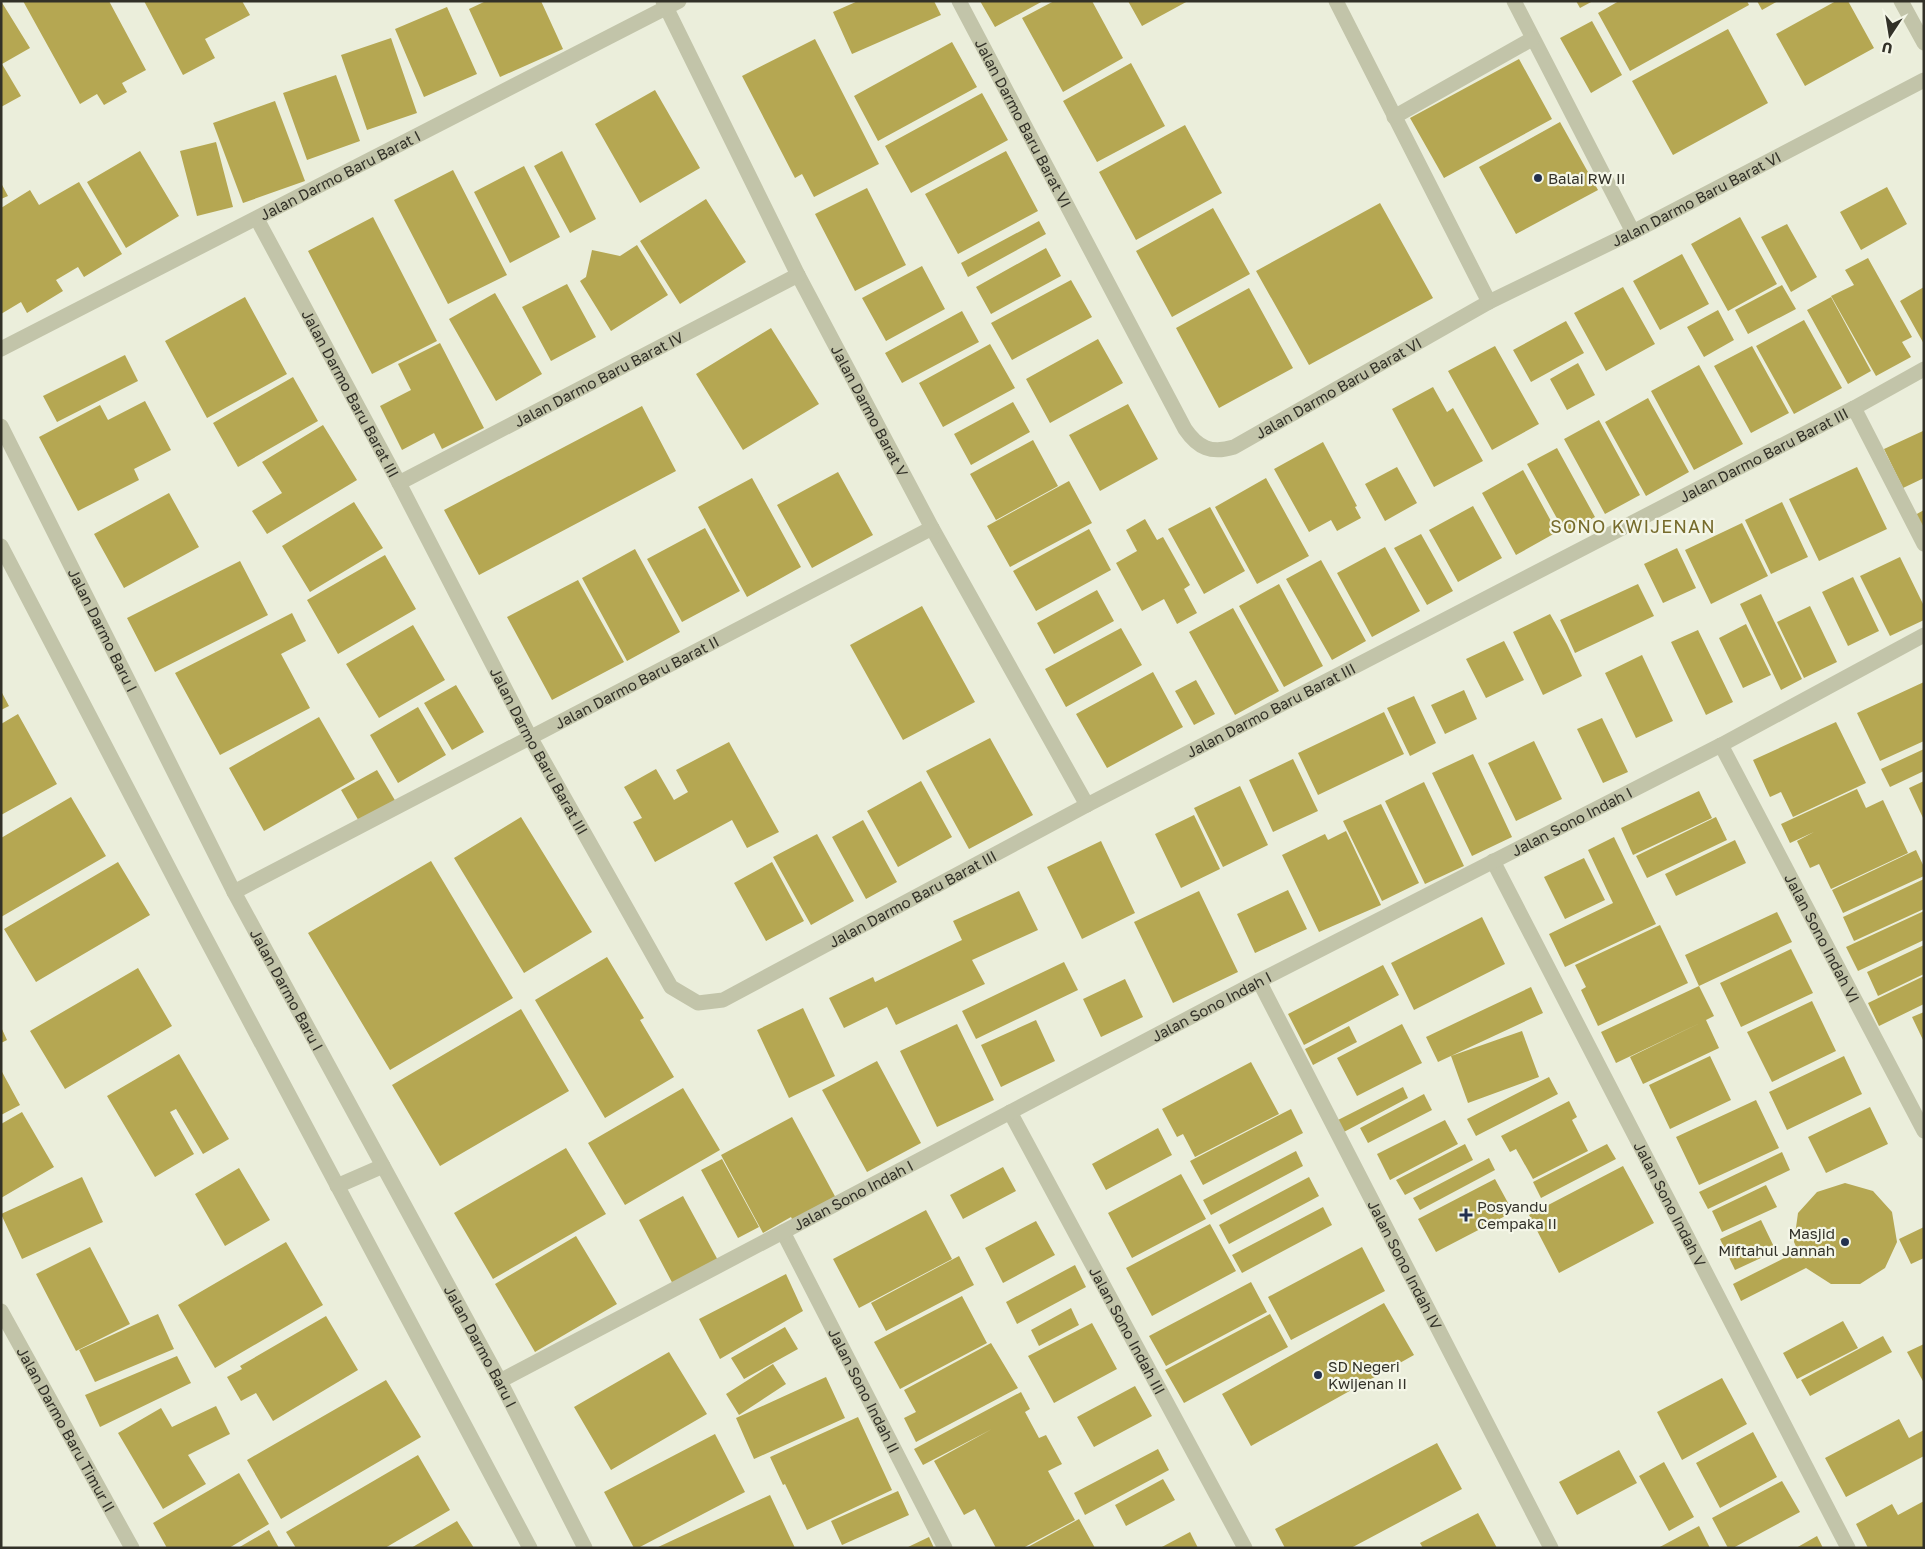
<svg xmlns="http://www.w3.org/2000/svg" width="1925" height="1549" viewBox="0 0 1925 1549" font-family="'Golos Text',sans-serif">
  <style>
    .building { fill: #b5a752 }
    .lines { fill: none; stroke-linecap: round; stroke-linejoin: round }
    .street { stroke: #c2c4a9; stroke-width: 15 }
    .poi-dot { fill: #23314e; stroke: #f4f6e7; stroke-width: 2 }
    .labels { text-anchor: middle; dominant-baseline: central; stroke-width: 4.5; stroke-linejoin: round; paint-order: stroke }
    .street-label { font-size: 15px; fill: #323128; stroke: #f4f6e7 }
    .poi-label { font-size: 15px; fill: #323128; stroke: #f4f6e7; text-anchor: start }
    .quarter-label { font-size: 18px; letter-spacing: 1px; fill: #766b2c; stroke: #f4f6e7 }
  </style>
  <rect width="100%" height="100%" fill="#ebeedb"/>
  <path class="building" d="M1,1L30,48L2,64L21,96L1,107Z
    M23,1H109L146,70L122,83L127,92L104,105L97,94L80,104Z
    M144,1H242L250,15L205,39L215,58L183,75Z
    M486,1H541L563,49L500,77L469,9Z
    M858,1H934L941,15L852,54L833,12Z
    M980,1H1043L995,27Z
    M1054,1H1092L1123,58L1063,92L1022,18Z
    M1128,1H1188L1142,26Z
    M1576,1H1593L1580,8Z
    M1619,1H1747L1749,5L1630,71L1598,13Z
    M1757,1H1778L1762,10Z
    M1836,1H1848L1874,48L1805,86L1776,34Z
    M447,7L477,74L424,97L395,29Z
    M1592,21L1622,75L1591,93L1560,38Z
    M1728,29L1768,103L1673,155L1632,81Z
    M391,38L417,113L367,130L341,55Z
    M815,39L879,164L814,197L802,174L795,178L742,76Z
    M952,42L977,87L878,141L854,96Z
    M1519,59L1552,119L1444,178L1410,118Z
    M1131,63L1165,126L1097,162L1063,101Z
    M336,75L360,141L307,160L283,93Z
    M655,90L700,168L640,203L595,124Z
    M982,93L1008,140L911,193L885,146Z
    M275,101L305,181L243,203L213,123Z
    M1560,122L1598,190L1516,234L1479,167Z
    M1185,125L1222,193L1136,240L1099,172Z
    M216,142L233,207L197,216L180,151Z
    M140,151L179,216L126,248L87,182Z
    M562,151L596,219L570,233L534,166Z
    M1006,151L1038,211L958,254L925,194Z
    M524,166L560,237L510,263L474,192Z
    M453,170L507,275L448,304L394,200Z
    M79,182L122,254L84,277L78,267L56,280L63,291L27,313L21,302L1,314V208L30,190L39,205Z
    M1,183L8,196L1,199Z
    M1887,187L1907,224L1861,250L1840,212Z
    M867,188L906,265L855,291L815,214Z
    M706,199L746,262L680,304L640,241Z
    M1380,203L1433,298L1309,365L1256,271Z
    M1213,208L1250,274L1172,317L1136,251Z
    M373,217L437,341L372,374L308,251Z
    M1740,217L1777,284L1728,311L1691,244Z
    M1039,221L1046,234L968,277L961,263Z
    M1787,224L1817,277L1791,292L1761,237Z
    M637,245L668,295L611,331L580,281L586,277L592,250L620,256Z
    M1046,248L1061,276L991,314L976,287Z
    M1682,254L1709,304L1660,330L1633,281Z
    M1868,258L1912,337L1902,342L1911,357L1876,376L1831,296L1854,285L1845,270Z
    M922,266L945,309L886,341L862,298Z
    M1071,280L1092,317L1012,360L991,323Z
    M567,284L596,337L551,361L522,307Z
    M1782,285L1796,309L1748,334L1735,310Z
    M1623,287L1655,344L1606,371L1574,313Z
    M1924,287V344L1900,301Z
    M1249,288L1293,368L1219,408L1176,328Z
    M495,293L542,374L496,401L449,319Z
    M245,297L287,374L207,418L165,341Z
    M1831,297L1871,371L1848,384L1807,310Z
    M1718,310L1734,340L1704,357L1687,327Z
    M962,311L979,342L902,383L885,353Z
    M1804,320L1842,388L1794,414L1756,346Z
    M1566,321L1584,353L1531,382L1513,350Z
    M771,328L819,404L743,450L696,374Z
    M1098,339L1123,383L1050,423L1026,379Z
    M440,343L484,428L442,449L434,433L402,450L380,406L411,390L398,364Z
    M990,344L1015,388L943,427L919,383Z
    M1495,346L1539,424L1492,450L1448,371Z
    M1752,346L1789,413L1751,433L1714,366Z
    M125,355L138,381L57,422L43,396Z
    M1578,363L1595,395L1567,410L1550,379Z
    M1699,365L1743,444L1694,470L1651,391Z
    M293,377L318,421L238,467L213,423Z
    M1433,387L1447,412L1453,408L1483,461L1434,487L1392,409Z
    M1648,398L1689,472L1646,496L1605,422Z
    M145,401L171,450L134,469L139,480L78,511L39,437L100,405L108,420Z
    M1013,402L1030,432L971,465L954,434Z
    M1128,404L1158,459L1100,491L1069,435Z
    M642,406L676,471L479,575L444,510Z
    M1599,420L1640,495L1605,514L1564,439Z
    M323,425L357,480L267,534L252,511L282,493L262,462Z
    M1923,431L1924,478L1903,488L1884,449Z
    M1033,440L1058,486L996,520L970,474Z
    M1323,442L1357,506L1355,507L1361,518L1337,531L1331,520L1309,532L1274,469Z
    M1557,448L1595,517L1565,533L1527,464Z
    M1397,467L1417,503L1385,521L1365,484Z
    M1857,467L1887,529L1819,561L1789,499Z
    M1523,470L1557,532L1516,555L1482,493Z
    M838,472L873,535L812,568L777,505Z
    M752,478L801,567L747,597L698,507Z
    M1266,478L1309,556L1257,584L1215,507Z
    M1069,481L1092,523L1010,567L987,526Z
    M169,493L199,547L124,588L94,534Z
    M354,502L383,548L310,592L282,546Z
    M1782,502L1808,557L1771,574L1745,520Z
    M1473,506L1502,558L1458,582L1429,530Z
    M1210,507L1245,571L1204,594L1168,529Z
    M1924,510V533L1915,515Z
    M1145,519L1157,540L1163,537L1190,585L1184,589L1197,613L1177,624L1164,599L1142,611L1116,563L1137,551L1126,530Z
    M1742,523L1768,576L1711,604L1685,550Z
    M705,528L740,591L682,622L647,559Z
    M1089,529L1111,570L1036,611L1013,571Z
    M1421,534L1453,591L1427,605L1394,548Z
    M1385,547L1420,611L1372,637L1337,573Z
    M1677,548L1696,588L1663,603L1644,564Z
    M635,549L680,632L627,661L582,578Z
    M385,555L416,609L338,654L307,600Z
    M1900,557L1924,606V620L1890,636L1860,576Z
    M1321,560L1366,641L1332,660L1286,579Z
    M240,561L268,615L155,672L127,618Z
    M1853,577L1879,631L1848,646L1822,592Z
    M578,580L624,662L552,700L507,617Z
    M1279,584L1323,666L1284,687L1239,606Z
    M1638,584L1654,616L1575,653L1560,620Z
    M1097,590L1114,621L1054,654L1037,623Z
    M1761,594L1802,679L1781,690L1740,604Z
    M922,606L975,702L903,740L850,645Z
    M1810,606L1837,662L1804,678L1777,622Z
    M1233,608L1279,691L1235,715L1189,632Z
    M292,613L306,641L281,654L310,708L220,755L175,673Z
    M1550,614L1567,644L1582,676L1543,695L1513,632Z
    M1746,624L1771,675L1743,688L1719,638Z
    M413,625L445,680L379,718L346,664Z
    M1121,628L1142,665L1066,707L1045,669Z
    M1698,630L1733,702L1706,715L1671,642Z
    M1504,641L1524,680L1486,698L1466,659Z
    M1642,655L1673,721L1636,738L1605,673Z
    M1153,672L1183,727L1107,768L1076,714Z
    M1196,680L1215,714L1194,725L1175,691Z
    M1924,682V741L1880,761L1857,713Z
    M456,685L484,732L452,750L424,703Z
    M1464,690L1477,719L1445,734L1431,705Z
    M1,691L9,706L1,710Z
    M1414,696L1436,743L1410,756L1387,708Z
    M418,707L446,755L398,783L370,735Z
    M1384,712L1404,754L1318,795L1298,753Z
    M18,714L57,784L1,815V724Z
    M319,717L355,779L264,831L229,768Z
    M1602,718L1628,772L1603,783L1577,729Z
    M1836,722L1866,783L1793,817L1781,792L1770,797L1753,760Z
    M990,738L1033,815L969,849L926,771Z
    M1534,741L1562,799L1516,821L1488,763Z
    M729,742L779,832L747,848L732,820L655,862L633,822L642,818L624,787L656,769L674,800L688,792L676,770Z
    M1924,749V771L1890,787L1881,769Z
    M1473,754L1512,837L1472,856L1432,773Z
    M1293,759L1318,811L1273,832L1249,780Z
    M377,770L396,802L360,823L341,790Z
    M921,781L952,837L898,867L867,811Z
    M1924,781V820L1909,788Z
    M1424,782L1464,866L1425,884L1385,801Z
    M1240,786L1268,845L1223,867L1194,808Z
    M1857,789L1866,808L1883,800L1908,853L1831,889L1819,864L1810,868L1797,841L1814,832L1790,843L1781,824Z
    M1699,791L1712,818L1633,855L1621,828Z
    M71,797L106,856L1,917V838Z
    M1381,804L1419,883L1382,901L1343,821Z
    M1194,815L1220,869L1181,888L1155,834Z
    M521,817L592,932L524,973L454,858Z
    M1716,817L1727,840L1647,878L1636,856Z
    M863,820L897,882L866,899L832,837Z
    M1346,831L1381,905L1319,932L1282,855L1325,834L1328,840Z
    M817,834L854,901L811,925L773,857Z
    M1614,837L1656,924L1565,967L1549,934L1613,903L1588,850Z
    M1735,840L1746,863L1676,896L1665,874Z
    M1101,841L1135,913L1082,939L1047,867Z
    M1916,850L1924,867V876L1843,913L1832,890Z
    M1584,858L1605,900L1565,919L1544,877Z
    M431,861L513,998L390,1070L308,933Z
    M118,862L150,915L36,982L4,929Z
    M772,862L804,921L766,941L734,883Z
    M1924,879V909L1854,941L1843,917Z
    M1288,890L1307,929L1255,953L1237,914Z
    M1019,891L1038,930L972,960L985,984L896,1025L887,1007L844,1028L829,998L873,977L875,982L962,940L953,921Z
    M1199,891L1238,972L1173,1003L1134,922Z
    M1924,911V940L1858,971L1846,947Z
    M1777,912L1792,942L1699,986L1685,955Z
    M1482,917L1505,964L1414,1010L1391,963Z
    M1660,925L1688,983L1598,1026L1581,990L1586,987L1575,965Z
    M1924,945V974L1878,996L1867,972Z
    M1791,949L1813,993L1741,1027L1720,983Z
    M607,957L644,1018L640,1020L674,1077L605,1118L535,1000Z
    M1064,962L1078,990L976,1039L962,1011Z
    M1383,965L1399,995L1304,1045L1288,1014Z
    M138,968L172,1026L65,1089L30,1031Z
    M1924,976V1004L1879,1026L1868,1003Z
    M1125,979L1143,1017L1101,1037L1083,999Z
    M1699,986L1714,1016L1706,1020L1719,1048L1643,1084L1630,1057L1700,1023L1616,1063L1601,1032Z
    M1531,987L1543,1013L1438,1062L1426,1037Z
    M1812,1001L1836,1051L1772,1082L1747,1032Z
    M803,1008L835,1076L789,1098L757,1030Z
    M521,1009L569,1091L440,1166L392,1085Z
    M1924,1012V1042L1912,1017Z
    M1036,1020L1055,1061L1001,1087L981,1045Z
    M957,1024L994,1100L937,1127L900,1051Z
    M1402,1024L1422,1063L1357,1096L1337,1058Z
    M1349,1026L1357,1042L1313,1065L1305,1049Z
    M1,1027L7,1040L1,1043Z
    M1522,1031L1539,1077L1468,1103L1451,1056Z
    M179,1054L229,1139L203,1154L176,1109L170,1112L194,1154L155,1177L107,1096Z
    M1710,1056L1731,1100L1670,1129L1649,1085Z
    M1844,1056L1862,1094L1787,1130L1769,1092Z
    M877,1061L921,1143L867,1172L822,1090Z
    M1251,1062L1279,1114L1195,1157L1183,1134L1177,1137L1162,1109Z
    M1,1070L20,1105L1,1115Z
    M1549,1077L1558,1094L1476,1136L1467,1119Z
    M1403,1087L1408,1098L1342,1133L1336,1121Z
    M683,1088L720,1150L625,1205L588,1143Z
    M1424,1094L1432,1110L1368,1143L1360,1128Z
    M1756,1100L1779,1148L1699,1185L1676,1137Z
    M1569,1101L1577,1117L1572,1120L1588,1151L1533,1179L1516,1149L1510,1152L1501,1136Z
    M1870,1107L1888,1144L1826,1173L1808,1137Z
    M1291,1109L1303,1133L1203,1185L1190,1161Z
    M22,1112L54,1167L1,1198V1124Z
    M792,1117L837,1200L794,1223L791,1217L763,1233L721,1155Z
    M1445,1120L1458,1144L1390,1180L1377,1154Z
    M1158,1128L1172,1155L1106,1190L1092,1164Z
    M1465,1144L1473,1160L1405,1195L1396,1180Z
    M1607,1144L1616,1159L1541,1198L1533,1182Z
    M566,1148L606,1214L493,1279L454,1213Z
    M1296,1151L1303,1166L1211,1215L1203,1200Z
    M1782,1152L1790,1170L1708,1209L1699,1192Z
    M1489,1158L1495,1170L1420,1210L1413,1198Z
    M722,1159L759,1227L738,1238L701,1170Z
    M1623,1166L1654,1223L1559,1273L1529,1215Z
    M1003,1167L1016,1191L963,1219L950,1195Z
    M239,1168L270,1220L225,1246L195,1194Z
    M1181,1174L1206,1219L1132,1258L1108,1213Z
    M82,1177L103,1222L22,1259L1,1214Z
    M1309,1177L1319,1196L1229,1244L1219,1225Z
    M1495,1179L1513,1212L1436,1252L1418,1219Z
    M1845,1183L1873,1191L1892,1212L1897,1242L1885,1268L1860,1284H1831L1806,1268L1741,1301L1733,1284L1798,1251L1794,1242L1798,1213L1817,1192Z
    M1766,1185L1777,1207L1722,1232L1712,1211Z
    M683,1196L720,1264L675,1288L639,1220Z
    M1323,1207L1332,1225L1242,1273L1232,1255Z
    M926,1210L952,1259L859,1308L833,1259Z
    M1761,1220L1776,1251L1735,1270L1720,1239Z
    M1036,1221L1055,1255L1003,1283L985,1248Z
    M1210,1224L1236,1271L1152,1316L1126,1268Z
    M1924,1227V1258L1911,1264L1899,1239Z
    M576,1236L617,1304L535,1352L495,1284Z
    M286,1242L323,1305L215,1368L178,1305Z
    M90,1247L130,1324L76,1351L36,1274Z
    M1362,1247L1385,1291L1291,1340L1268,1297Z
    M959,1256L974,1285L886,1331L871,1303Z
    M1075,1265L1086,1287L1017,1324L1006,1302Z
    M786,1274L803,1311L720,1359L699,1319Z
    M1251,1282L1267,1312L1166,1366L1149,1336Z
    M962,1296L987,1343L900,1389L874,1342Z
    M1384,1303L1414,1355L1251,1446L1222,1394Z
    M1071,1308L1079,1325L1039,1346L1031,1330Z
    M158,1314L174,1349L95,1382L79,1350Z
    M1270,1314L1288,1347L1184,1403L1165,1370Z
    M326,1316L358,1370L273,1421L256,1393L241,1401L227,1377L242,1369L240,1366Z
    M1843,1321L1858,1348L1797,1379L1783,1353Z
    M1092,1323L1117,1369L1054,1403L1028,1356Z
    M785,1327L798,1349L744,1379L731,1358Z
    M1883,1336L1892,1352L1810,1396L1801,1380Z
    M991,1343L1018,1388L916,1442L904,1418L916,1412L904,1390Z
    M1924,1344V1383L1907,1352Z
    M669,1352L707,1414L611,1470L574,1407Z
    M177,1356L191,1383L100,1427L85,1395Z
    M773,1364L786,1384L739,1415L726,1394Z
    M826,1377L845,1418L754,1459L736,1418Z
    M1722,1378L1747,1424L1682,1460L1657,1412Z
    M386,1380L421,1437L281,1519L247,1460Z
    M1135,1386L1152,1416L1094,1447L1077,1417Z
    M1021,1392L1030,1409L1025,1412L1039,1438L1046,1435L1062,1464L1048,1471L1075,1520L1023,1548H996L975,1509L964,1515L934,1461L992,1429L923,1465L914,1449Z
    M216,1406L230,1434L188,1455L206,1484L163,1509L118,1433L161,1408L172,1427Z
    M858,1417L892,1490L807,1530L785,1484L783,1485L770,1457Z
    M1899,1419L1909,1438L1924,1430V1456L1846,1497L1825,1458Z
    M1753,1432L1777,1477L1720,1508L1696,1463Z
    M715,1434L745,1492L638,1548H634L604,1492Z
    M1437,1443L1462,1489L1351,1548H1285L1275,1529Z
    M1158,1449L1169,1470L1085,1515L1074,1493Z
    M1619,1450L1637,1483L1577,1515L1559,1482Z
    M418,1455L450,1510L385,1548H296L286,1532Z
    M1664,1462L1694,1517L1669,1531L1639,1476Z
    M239,1473L269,1524L229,1548H167L153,1523Z
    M1163,1479L1175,1500L1126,1526L1115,1505Z
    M1782,1481L1800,1512L1733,1548H1728L1712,1518Z
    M898,1491L909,1515L842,1545L831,1521Z
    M770,1495L795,1548H656Z
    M1924,1501V1548H1868L1856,1524L1892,1504L1898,1515Z
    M1478,1513L1497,1548H1423L1420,1543Z
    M1079,1519L1095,1548H1026Z
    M457,1521L474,1548H411Z
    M1699,1526L1710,1548H1658Z
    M269,1530L279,1548H238Z
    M1190,1532L1198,1548H1160Z
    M1817,1536L1823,1548H1796Z
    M929,1537L934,1548H906Z"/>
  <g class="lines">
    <g class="street">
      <path id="s1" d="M663,1L798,275L932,528L1087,805"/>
      <path id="s2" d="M959,1L1185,429C1198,448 1211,454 1234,447L1489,302L1633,232L1924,80"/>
      <path d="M1336,1L1489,302"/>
      <path d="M1514,1L1633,232"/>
      <path d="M1901,1L1924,43"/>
      <path d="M1394,117L1532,39"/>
      <path id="s3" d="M257,219L399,483L530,737L671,987L698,1003L723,1000L1087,805L1854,408L1924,369"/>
      <path id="s4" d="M1,349L679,1"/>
      <path d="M1854,408L1924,544"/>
      <path id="s5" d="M1,426L234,892L500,1381L585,1548"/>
      <path id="s6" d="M399,483L798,275"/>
      <path d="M1,546L197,922L530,1548"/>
      <path id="s7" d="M1721,745L1924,1131"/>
      <path id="s8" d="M1493,861L1848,1548"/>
      <path id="s9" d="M234,892L932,528"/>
      <path id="s10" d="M1259,981L1551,1548"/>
      <path id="s11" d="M1010,1112L1245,1548"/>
      <path d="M337,1186L383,1166"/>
      <path id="s12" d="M783,1232L945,1548"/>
      <path id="s13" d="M1,1311L132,1548"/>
      <path id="s14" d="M500,1381L1259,981L1721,745L1924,635"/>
    </g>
  </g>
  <g class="poi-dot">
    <circle cx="1538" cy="178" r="5"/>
    <path d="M1463.5 1207.5h5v5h5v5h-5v5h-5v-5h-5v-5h5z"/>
    <circle cx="1845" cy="1242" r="5"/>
    <circle cx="1318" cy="1375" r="5"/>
  </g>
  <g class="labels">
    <g class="street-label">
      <text stroke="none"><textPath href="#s2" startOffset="138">Jalan Darmo Baru Barat VI</textPath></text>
      <text stroke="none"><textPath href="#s4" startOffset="381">Jalan Darmo Baru Barat I</textPath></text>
      <text stroke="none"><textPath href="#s2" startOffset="1066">Jalan Darmo Baru Barat VI</textPath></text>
      <text stroke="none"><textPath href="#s6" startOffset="225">Jalan Darmo Baru Barat IV</textPath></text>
      <text stroke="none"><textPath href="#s2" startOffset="661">Jalan Darmo Baru Barat VI</textPath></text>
      <text stroke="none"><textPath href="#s3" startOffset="198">Jalan Darmo Baru Barat III</textPath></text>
      <text stroke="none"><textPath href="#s1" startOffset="459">Jalan Darmo Barat V</textPath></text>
      <text stroke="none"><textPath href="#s3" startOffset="2104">Jalan Darmo Baru Barat III</textPath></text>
      <text stroke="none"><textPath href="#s5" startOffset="228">Jalan Darmo Baru I</textPath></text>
      <text stroke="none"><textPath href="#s9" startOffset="454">Jalan Darmo Baru Barat II</textPath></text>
      <text stroke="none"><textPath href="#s3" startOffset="1549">Jalan Darmo Baru Barat III</textPath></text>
      <text stroke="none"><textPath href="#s3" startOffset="602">Jalan Darmo Baru Barat III</textPath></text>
      <text stroke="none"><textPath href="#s14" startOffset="1209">Jalan Sono Indah I</textPath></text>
      <text stroke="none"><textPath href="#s3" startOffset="1144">Jalan Darmo Baru Barat III</textPath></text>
      <text stroke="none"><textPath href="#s7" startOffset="218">Jalan Sono Indah VI</textPath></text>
      <text stroke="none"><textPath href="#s5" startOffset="632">Jalan Darmo Baru I</textPath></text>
      <text stroke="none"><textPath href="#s14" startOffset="804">Jalan Sono Indah I</textPath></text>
      <text stroke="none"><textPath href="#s14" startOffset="399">Jalan Sono Indah I</textPath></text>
      <text stroke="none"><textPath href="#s8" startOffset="386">Jalan Sono Indah V</textPath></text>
      <text stroke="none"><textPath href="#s10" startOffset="319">Jalan Sono Indah IV</textPath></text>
      <text stroke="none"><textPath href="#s11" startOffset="248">Jalan Sono Indah III</textPath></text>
      <text stroke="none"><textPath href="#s5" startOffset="1038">Jalan Darmo Baru I</textPath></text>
      <text stroke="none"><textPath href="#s12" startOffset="178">Jalan Sono Indah II</textPath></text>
      <text stroke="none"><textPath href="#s13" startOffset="135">Jalan Darmo Baru Timur II</textPath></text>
    </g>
    <g class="poi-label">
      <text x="1548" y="178">Balai RW II</text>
      <text x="1477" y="1206">Posyandu<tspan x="1477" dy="17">Cempaka II</tspan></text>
      <text x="1835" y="1233" text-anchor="end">Masjid<tspan x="1835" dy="17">Miftahul Jannah</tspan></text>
      <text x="1328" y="1366">SD Negeri<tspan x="1328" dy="17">Kwijenan II</tspan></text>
    </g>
    <g class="quarter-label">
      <text x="1633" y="526">SONO KWIJENAN</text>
    </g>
  </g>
  <rect width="1925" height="1549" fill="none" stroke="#323128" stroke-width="5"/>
  <g transform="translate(1890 35) rotate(192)" stroke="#f4f6e7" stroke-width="4" paint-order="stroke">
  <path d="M0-4L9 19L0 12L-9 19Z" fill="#323128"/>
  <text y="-8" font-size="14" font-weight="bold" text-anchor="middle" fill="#323128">U</text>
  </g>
</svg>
